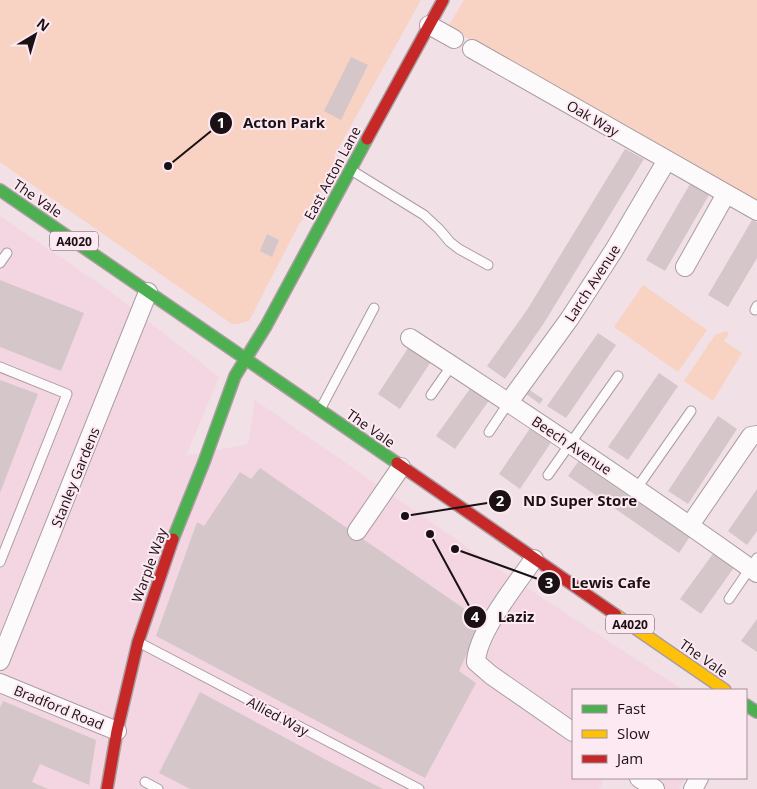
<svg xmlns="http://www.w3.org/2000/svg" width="757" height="789" viewBox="0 0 757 789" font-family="'Open Sans',sans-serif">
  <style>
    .built { fill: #f4d6e2 }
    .green { fill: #f8d2c2 }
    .building { fill: #d5c7c9 }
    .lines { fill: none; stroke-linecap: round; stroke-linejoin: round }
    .lane-casing { stroke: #aa9da2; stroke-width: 11 }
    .street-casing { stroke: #aa9da2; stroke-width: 20 }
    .fast-casing { stroke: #aa9da2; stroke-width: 14 }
    .slow-casing { stroke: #aa9da2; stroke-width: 14 }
    .jam-casing { stroke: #aa9da2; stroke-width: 14 }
    .lane { stroke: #fdfafb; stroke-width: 9 }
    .street { stroke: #fdfafb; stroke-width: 18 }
    .fast { stroke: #4caf50; stroke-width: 11 }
    .slow { stroke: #ffc107; stroke-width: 11 }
    .jam { stroke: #c62828; stroke-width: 11 }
    .labels { text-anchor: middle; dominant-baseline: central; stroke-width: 4; stroke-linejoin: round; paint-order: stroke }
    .shield { fill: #fde9f1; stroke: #5f5257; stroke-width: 1 }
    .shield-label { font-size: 12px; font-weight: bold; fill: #1b1115 }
    .street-label { font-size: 14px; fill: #1b1115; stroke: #fde9f1 }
    .leader { fill: none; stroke: #1b1115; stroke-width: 2 }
    .callout-dot { fill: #1b1115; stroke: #fde9f1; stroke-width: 2 }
    .mark-label { font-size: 15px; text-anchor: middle; font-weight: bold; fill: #fff }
    .callout-label { font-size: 15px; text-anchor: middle; font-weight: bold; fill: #1b1115; stroke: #fde9f1; stroke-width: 4; stroke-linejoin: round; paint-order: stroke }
  </style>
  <rect width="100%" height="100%" fill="#f1e0e6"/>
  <path class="built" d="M0,216L110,291L219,377L186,456L248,444L255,400L503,572L683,690H573V730L482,665L498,631L487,623L472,665L573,740V778H605L599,789H0Z
    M641,778H685L679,789H657Z"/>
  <path class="green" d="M0,0H421L334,156L339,166L298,226L249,321L237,324H232L0,162Z
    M464,0H757V204L448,27Z
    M643,285L707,330L678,372L614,327Z
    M726,331L729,333L724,341L742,353L713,401L684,381L715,335Z"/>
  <path class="building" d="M351,57L368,65L341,120L324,111Z
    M625,149L644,159L544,323L505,379L487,366L527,310Z
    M690,184L709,195L665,271L646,260Z
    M752,220L757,222V258L728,307L708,295Z
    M267,234L279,240L272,257L260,251Z
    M0,280L84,313L61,371L0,347Z
    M598,333L616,345L566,418L547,406Z
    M410,345L432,360L400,409L378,394Z
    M659,373L678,386L628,460L608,447Z
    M0,380L38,394L0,493Z
    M472,386L490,399L455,449L436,436Z
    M525,387L543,399L540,404L522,391Z
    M718,416L737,429L688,504L668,491Z
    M531,427L552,441L520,489L499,474Z
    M580,459L691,535L679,553L568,476Z
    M260,468L482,621L459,671L476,683L425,778L156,636L197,522L204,526L240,472L251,479Z
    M757,489V531L747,545L728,531Z
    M715,551L735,566L701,614L680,599Z
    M757,619V652L741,641Z
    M200,692L332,763L383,789H190L159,773Z
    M3,701L96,740L89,785L40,764L32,782L48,789H0V707Z"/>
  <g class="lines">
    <defs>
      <path id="lane" d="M351,170L424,215L439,229L450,242L459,249L488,265
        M0,263L7,253
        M755,310L757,306
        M0,367L67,394L0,562
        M431,395L452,365
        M321,408L374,308
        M489,432L509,402
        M548,475L618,376
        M637,488L691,411
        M729,599L757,558
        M140,643L419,789
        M145,782L158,789"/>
      <path id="street" d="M429,25L454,39
        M472,49L757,211
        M685,267L726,194
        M410,338C527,414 643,492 757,573
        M509,402L570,318L614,250L667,160
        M690,525L751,436L757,435
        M357,531L401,467
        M534,559C517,583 477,633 476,662L491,675L573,732
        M0,661L148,292
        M0,683L117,731
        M639,778L655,789
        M693,789L699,778"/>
      <path id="fast" d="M0,190L397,463
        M173,539L204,462L235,376L266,326L367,139
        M746,705L757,712"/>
      <path id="slow" d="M616,615L725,690"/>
      <path id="jam" d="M367,139L443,0
        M397,463L616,615
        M107,789L117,731L138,642L173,539"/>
    </defs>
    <use href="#lane" class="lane-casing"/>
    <use href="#street" class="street-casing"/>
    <use href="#fast" class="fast-casing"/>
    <use href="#slow" class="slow-casing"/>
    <use href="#jam" class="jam-casing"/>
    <use href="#lane" class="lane"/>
    <use href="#street" class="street"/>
    <use href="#fast" class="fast"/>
    <use href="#slow" class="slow"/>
    <use href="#jam" class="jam"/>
  </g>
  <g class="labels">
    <g class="shield">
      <rect x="50" y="231.5" width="48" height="19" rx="4"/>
      <rect x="606" y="614.5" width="48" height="19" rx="4"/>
    </g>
    <g class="shield-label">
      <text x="74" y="241">A4020</text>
      <text x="630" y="624">A4020</text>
    </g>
    <g class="street-label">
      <text transform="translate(593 118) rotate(30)">Oak Way</text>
      <text transform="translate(332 173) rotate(-62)">East Acton Lane</text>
      <text transform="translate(38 198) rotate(34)">The Vale</text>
      <text transform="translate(592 283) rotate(-57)">Larch Avenue</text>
      <text transform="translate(371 428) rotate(35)">The Vale</text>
      <text transform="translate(572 445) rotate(34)">Beech Avenue</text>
      <text transform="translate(75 477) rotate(-68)">Stanley Gardens</text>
      <text transform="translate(149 565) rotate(-70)">Warple Way</text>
      <text transform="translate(704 658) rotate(35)">The Vale</text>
      <text transform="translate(59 707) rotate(22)">Bradford Road</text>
      <text transform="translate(278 716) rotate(28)">Allied Way</text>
    </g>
  </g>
  <path class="leader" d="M168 166L221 123M405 516L500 501M455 549L549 583M430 534L475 617"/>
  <g class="callout-dot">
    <circle cx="168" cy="166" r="5"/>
    <circle cx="405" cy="516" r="5"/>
    <circle cx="455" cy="549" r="5"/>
    <circle cx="430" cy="534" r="5"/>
    <circle cx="221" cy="123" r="12"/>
    <circle cx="500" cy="501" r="12"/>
    <circle cx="549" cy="583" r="12"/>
    <circle cx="475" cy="617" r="12"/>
  </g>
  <g class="mark-label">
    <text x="221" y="128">1</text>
    <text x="500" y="506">2</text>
    <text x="549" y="588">3</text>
    <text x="475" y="622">4</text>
  </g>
  <g class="callout-label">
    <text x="284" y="128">Acton Park</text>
    <text x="580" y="506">ND Super Store</text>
    <text x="611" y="588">Lewis Cafe</text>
    <text x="516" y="622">Laziz</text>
  </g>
  <rect x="572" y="689" width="175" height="90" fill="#fde9f1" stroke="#a39399"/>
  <rect x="582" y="705" width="25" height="8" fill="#4caf50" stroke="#a39399"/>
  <text x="617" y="714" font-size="15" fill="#1b1115">Fast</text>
  <rect x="582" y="730" width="25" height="8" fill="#ffc107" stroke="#a39399"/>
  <text x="617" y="739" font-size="15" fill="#1b1115">Slow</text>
  <rect x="582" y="755" width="25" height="8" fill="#c62828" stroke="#a39399"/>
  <text x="617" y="764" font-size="15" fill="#1b1115">Jam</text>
  <g transform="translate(35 35) rotate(38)" stroke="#fde9f1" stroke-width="4" paint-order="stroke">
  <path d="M0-4L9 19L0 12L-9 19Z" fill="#1b1115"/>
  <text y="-8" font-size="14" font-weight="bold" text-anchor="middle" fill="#1b1115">N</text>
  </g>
</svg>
